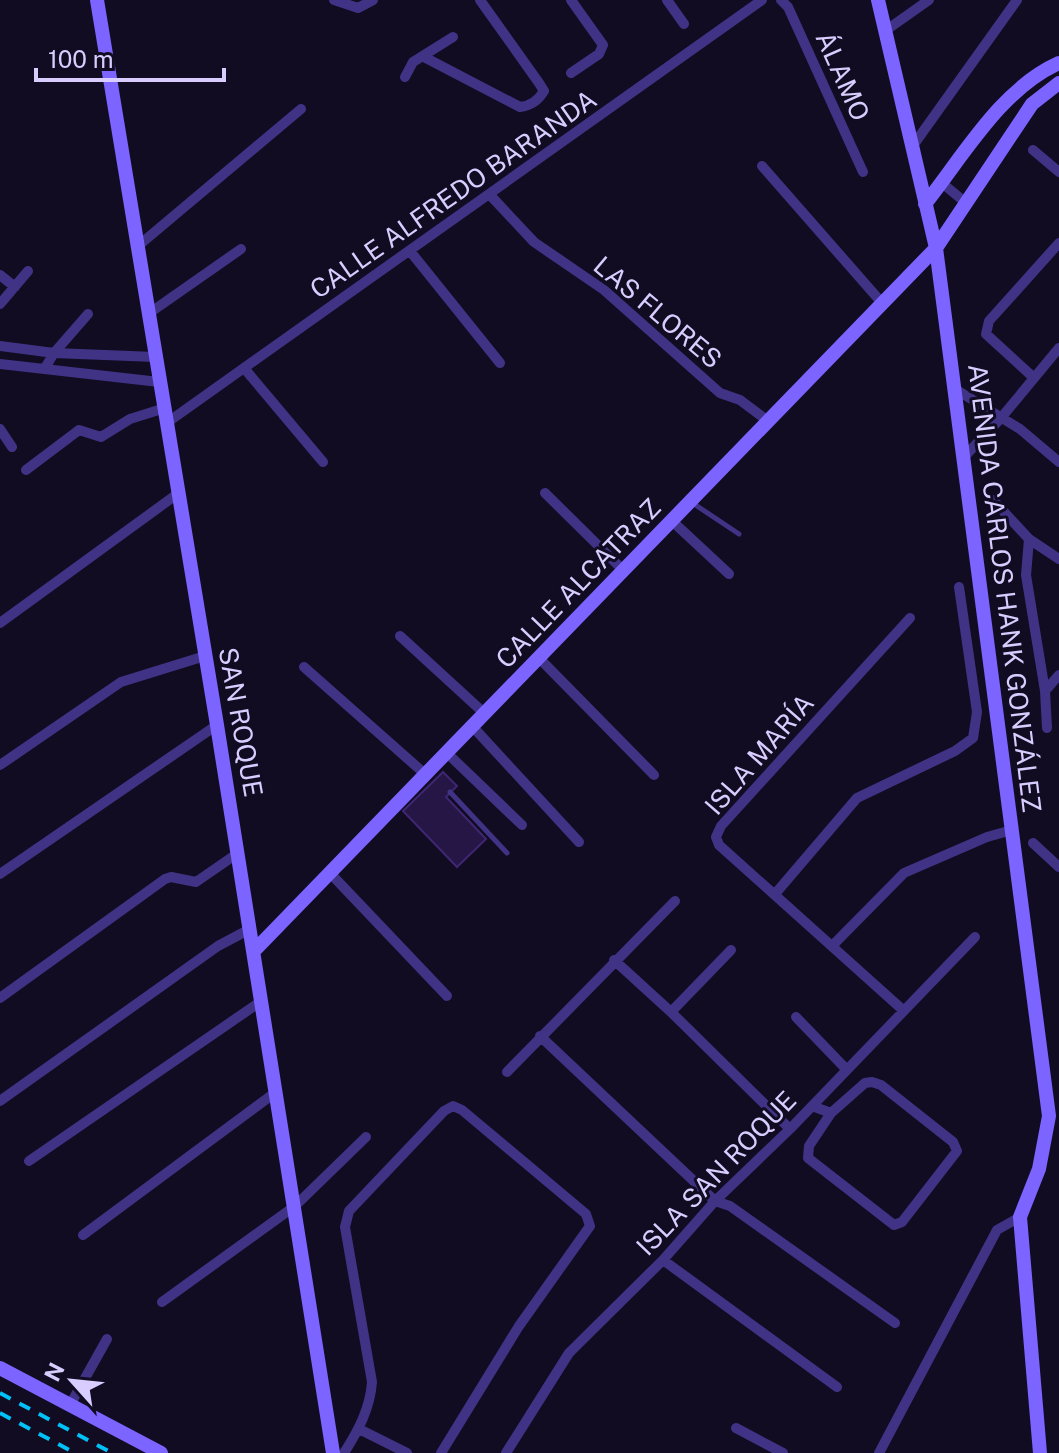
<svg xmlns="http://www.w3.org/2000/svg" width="1059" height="1453" viewBox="0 0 1059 1453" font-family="'Public Sans',sans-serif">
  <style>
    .building { fill: #251645; stroke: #3f2673; stroke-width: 2 }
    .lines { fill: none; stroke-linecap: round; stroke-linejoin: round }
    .lane { stroke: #403385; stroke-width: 5 }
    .street { stroke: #403385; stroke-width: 10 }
    .secondary { stroke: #7b64ff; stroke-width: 14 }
    .rail { stroke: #00c2f8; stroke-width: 4; stroke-dasharray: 12 10; stroke-linecap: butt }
    .labels { text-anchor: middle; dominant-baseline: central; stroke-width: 6; stroke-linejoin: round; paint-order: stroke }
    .street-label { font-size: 26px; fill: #d9cdff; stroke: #120c22 }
  </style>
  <rect width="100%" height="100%" fill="#120c22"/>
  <path class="building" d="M443,772L457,786L446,797L486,839L457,867L403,811Z"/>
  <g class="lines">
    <path class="lane" d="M691,502L739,534
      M450,792L507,853"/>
    <path class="street" d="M334,0L358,8L373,0
      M571,0L603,45L599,54L571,73
      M667,0L684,24
      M781,0L788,7L863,172
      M885,31L929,0
      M424,57L520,107C530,106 538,101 544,91L539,83L480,0
      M405,77L413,62L453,37
      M912,147L1017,0
      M1033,150L1059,172
      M762,166L882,303
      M942,183L966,203
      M490,195L534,242L604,290L720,393L740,400L768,421
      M138,246L301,109
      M410,251L500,363
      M0,275L15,287
      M0,304L28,271
      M148,314L241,249
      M0,346L54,353L155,357
      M0,364L159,382
      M45,368L54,353L88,314
      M244,368L323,462
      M1033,377L986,334L989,321L1059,243
      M955,389L1020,429L1059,462
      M168,422L762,0
      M0,429L12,447
      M964,457L1001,418L1059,348
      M26,470L79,430L101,437L130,419L165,408
      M545,493L623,570
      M993,500L1029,539L1059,559
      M671,520L729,574
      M1029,539L1026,575L1045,691L1047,728
      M0,623L180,492
      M400,636L485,714
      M539,658L654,775
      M304,667L425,774
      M1045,691L1059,675
      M473,727L579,842
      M447,753L522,825
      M0,765L121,682L205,656
      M1033,843L1059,867
      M330,873L447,996
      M0,874L217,725
      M775,894L857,798L955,751L973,738L977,712L959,587
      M832,946L904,873L987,837L1012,830
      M614,960L671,1012L790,1129
      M0,998L165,879L171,877L196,882L238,853
      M904,1011L719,845L716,837L721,826L910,618
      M671,1012L731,950
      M796,1017L847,1070
      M540,1036L715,1201L730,1206L895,1323
      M507,1072L675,901
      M0,1101L218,946L250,929
      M812,1106L831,1113L865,1083L872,1082L881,1085L953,1142L957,1151L902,1222L894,1225L808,1158L809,1146L831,1113
      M29,1161L260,1002
      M83,1235L276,1092
      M663,1260L837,1387
      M162,1302L295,1206L366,1137
      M70,1405L107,1339
      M736,1428L783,1453
      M359,1429L407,1453
      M344,1453C358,1431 370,1409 372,1382L345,1227L349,1211L444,1111L453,1106L462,1110L586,1214L590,1226L519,1326L441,1453
      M506,1453L569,1353L663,1260L715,1201L790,1129L975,937
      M879,1453L997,1230L1020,1217"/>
    <path class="secondary" d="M97,0L217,725L333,1453
      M878,0L936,248L1049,1116L1039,1169L1020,1217L1040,1453
      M925,204C964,155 1001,89 1059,63
      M254,951L936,248L1032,104L1059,83
      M0,1368L161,1453"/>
    <path class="rail" d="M0,1393L112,1453
      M0,1413L75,1453"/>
  </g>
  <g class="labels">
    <g class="street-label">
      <text transform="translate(843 76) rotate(66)">ÁLAMO</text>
      <text transform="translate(453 194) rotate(-35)">CALLE ALFREDO BARANDA</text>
      <text transform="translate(658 312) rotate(40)">LAS FLORES</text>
      <text transform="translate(578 583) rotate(-46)">CALLE ALCATRAZ</text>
      <text transform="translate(1005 588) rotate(83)">AVENIDA CARLOS HANK GONZÁLEZ</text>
      <text transform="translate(241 722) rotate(80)">SAN ROQUE</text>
      <text transform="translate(759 754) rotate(-49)">ISLA MARÍA</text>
      <text transform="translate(716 1173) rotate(-46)">ISLA SAN ROQUE</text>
    </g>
  </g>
  <g transform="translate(72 1381) rotate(297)" stroke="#120c22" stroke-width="6" paint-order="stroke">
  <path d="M0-6L14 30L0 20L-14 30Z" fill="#d9cdff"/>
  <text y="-12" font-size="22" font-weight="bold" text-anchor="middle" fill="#d9cdff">N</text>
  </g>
  <path d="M36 68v12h188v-12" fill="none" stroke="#d9cdff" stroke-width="4"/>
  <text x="48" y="68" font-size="24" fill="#d9cdff" stroke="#120c22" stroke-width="6" paint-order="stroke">100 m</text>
</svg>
